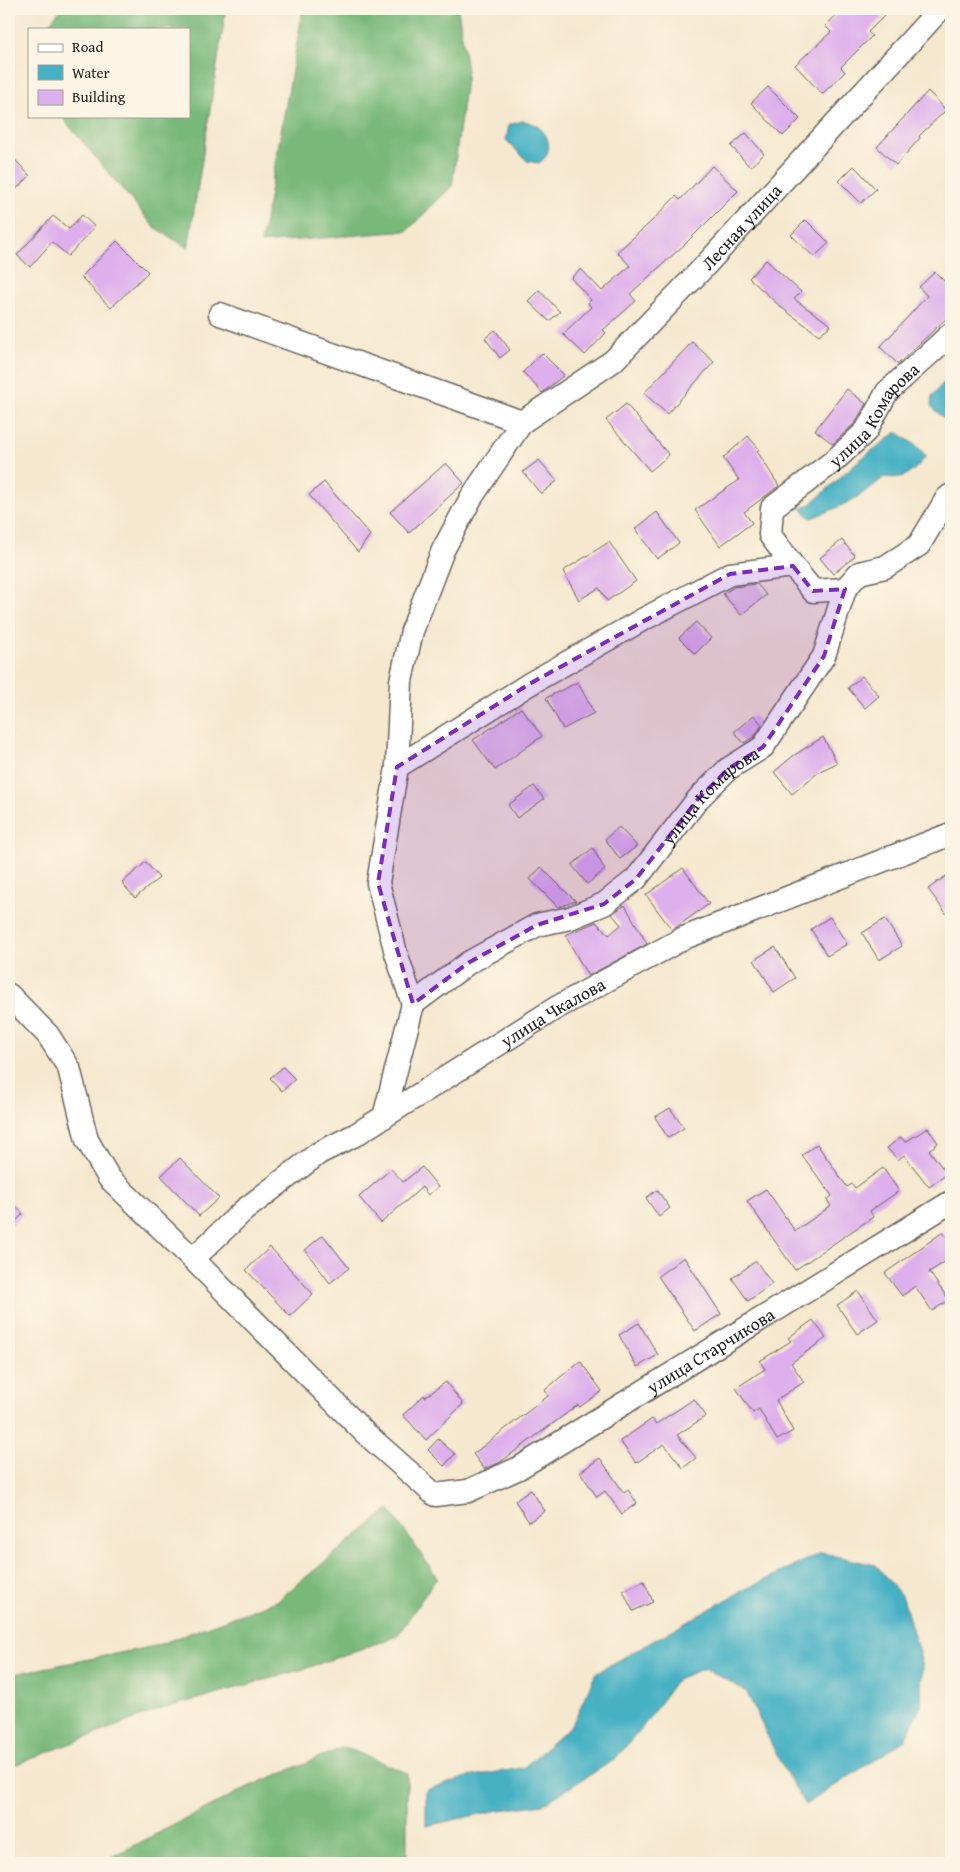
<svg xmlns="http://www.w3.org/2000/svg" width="960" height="1872" viewBox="0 0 960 1872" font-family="'Gentium Book Plus',serif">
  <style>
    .forest { fill: #78b87a; stroke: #4a6a4b }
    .water { fill: #46b1c4; stroke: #316670 }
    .building { fill: #ddafec }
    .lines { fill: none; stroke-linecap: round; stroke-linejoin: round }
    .minor-casing { stroke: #68635b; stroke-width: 25 }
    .minor { stroke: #fff; stroke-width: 22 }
    .marked { fill: #7b2cbf; fill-opacity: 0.2; stroke: #7b2cbf; stroke-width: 4; stroke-dasharray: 10 6; stroke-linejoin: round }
    .labels { text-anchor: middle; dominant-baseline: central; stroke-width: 4; stroke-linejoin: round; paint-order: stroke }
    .street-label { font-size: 18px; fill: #1c1c1c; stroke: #fcf5e5 }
  </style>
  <rect width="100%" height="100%" fill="#fcf5e5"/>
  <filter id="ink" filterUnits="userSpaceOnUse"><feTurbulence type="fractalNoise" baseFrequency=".02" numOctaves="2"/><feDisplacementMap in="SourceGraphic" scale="10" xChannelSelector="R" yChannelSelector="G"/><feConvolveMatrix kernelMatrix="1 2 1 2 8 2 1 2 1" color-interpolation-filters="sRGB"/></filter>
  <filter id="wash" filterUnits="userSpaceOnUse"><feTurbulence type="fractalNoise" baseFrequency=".0096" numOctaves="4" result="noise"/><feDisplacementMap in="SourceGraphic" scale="20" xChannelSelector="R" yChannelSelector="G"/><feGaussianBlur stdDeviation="1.12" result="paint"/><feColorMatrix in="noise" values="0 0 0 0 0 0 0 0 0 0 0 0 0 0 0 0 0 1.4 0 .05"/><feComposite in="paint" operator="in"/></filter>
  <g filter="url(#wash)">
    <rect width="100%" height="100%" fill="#f6e8cf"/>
    <path class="forest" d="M61,9H226L188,248L154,227L61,116H189V29H45Z
      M303,9H458L467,71L452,186L407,231L261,243Z
      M389,1509L437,1577L397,1636L307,1668L158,1710L9,1767V1675L155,1646L277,1601Z
      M344,1747L407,1773V1863H100L248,1787Z"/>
    <path class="water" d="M522,121C537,121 554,137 547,154C546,157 542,161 539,163L527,161L506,140L509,125Z
      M951,374V416L942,417L931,406L932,396Z
      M897,432L918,447L926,456C913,473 905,480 884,477C862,497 839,508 811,518L801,509L811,504L858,461Z
      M821,1553L876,1565L903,1598L922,1663L921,1706L905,1740L805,1805L779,1760L746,1691L705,1668L677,1679L641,1729L614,1760L543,1804L494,1811L426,1826V1790L467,1777L523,1768L572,1725L596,1673L742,1591Z"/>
    <g id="blocks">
      <path class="building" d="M843,9H891L868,32L872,36L841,67L845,72L822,94L795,65L831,32L825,26Z
        M768,87L800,119L783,136L751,103Z
        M928,91L946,110L919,136L920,138L896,165L877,147Z
        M746,133L764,154L750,167L731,146Z
        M9,153L30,176L9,196Z
        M712,166L738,191L685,244L630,294L636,301L603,330L606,333L585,355L563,334L591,307L588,303L591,300L571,278L581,269L602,291L630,266L617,252L652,221L676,196L680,200Z
        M854,166L876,189L861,203L839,181Z
        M82,215L95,227L68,256L52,242L30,267L17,255L53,216L69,229Z
        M806,220L829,243L814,257L791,235Z
        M117,241L148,272L111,308L81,277Z
        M766,260L801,292L794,299L831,325L819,335L782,308L749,278Z
        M935,272L951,288V314L898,364L880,347L927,296L919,287Z
        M539,290L560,312L549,321L528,301Z
        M495,330L510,350L500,358L485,338Z
        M692,342L714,362L667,414L644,393Z
        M542,353L564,375L542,393L523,372Z
        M847,389L866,404L855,423L833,444L815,430Z
        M626,404L669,455L650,471L606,420Z
        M748,436L759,449L757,451L779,486L744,512L752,523L720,546L695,510L739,480L723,458Z
        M539,460L557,481L541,494L523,472Z
        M446,463L464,483L409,533L390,512Z
        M324,482L370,535L358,552L309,495Z
        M657,512L679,543L657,559L635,529Z
        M842,540L855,556L833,574L820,558Z
        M609,542L636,581L607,601L599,588L579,600L563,571Z
        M757,584L766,595L741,615L723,594L734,587Z
        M696,622L711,638L695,654L679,638Z
        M862,676L879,696L865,708L848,688Z
        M578,682L594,713L563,729L546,698Z
        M521,708L542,736L495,770L473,740Z
        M754,715L762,725L754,737L744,743L734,732Z
        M823,737L837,763L820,771L792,794L774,772L793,756Z
        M534,786L544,799L517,818L508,805Z
        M619,827L637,846L620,859L605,839Z
        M593,848L605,870L587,884L572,865Z
        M146,862L159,878L135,898L122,883Z
        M541,867L566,892L576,901L558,907L530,879Z
        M683,868L709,904L672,930L646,895Z
        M946,876L951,884V920L928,889Z
        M625,905L647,944L588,976L565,935L596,922L609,935L621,925L612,914Z
        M830,917L847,944L827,956L811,929Z
        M885,919L902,946L879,960L862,933Z
        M775,947L795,978L774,992L754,960Z
        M283,1067L295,1079L282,1091L270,1078Z
        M670,1108L684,1128L668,1138L655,1117Z
        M928,1128L938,1143L929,1150L947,1174L929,1187L904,1155L898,1160L887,1148L901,1137L905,1142Z
        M817,1144L847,1187L852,1184L855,1188L883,1168L899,1191L870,1211L873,1217L795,1270L747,1201L766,1189L795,1231L831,1206L827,1200L832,1196L802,1155Z
        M180,1158L219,1198L199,1216L161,1176Z
        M422,1167L438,1187L428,1195L422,1187L381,1223L359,1197L391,1169L403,1182Z
        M657,1190L670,1208L659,1217L646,1198Z
        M9,1199L23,1214L9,1228Z
        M943,1232L951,1245V1258L929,1272L949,1300L932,1311L915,1286L902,1296L885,1273Z
        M323,1235L349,1268L330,1283L305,1250Z
        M270,1247L313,1294L290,1316L246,1270Z
        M684,1257L721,1314L695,1331L658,1276Z
        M756,1261L772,1284L748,1301L732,1278Z
        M858,1291L878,1320L857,1334L837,1305Z
        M813,1320L826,1338L791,1363L804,1382L776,1400L793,1431L777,1440L759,1409L753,1413L736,1388L765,1369L760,1361L791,1341L788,1338Z
        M639,1323L658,1355L637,1367L619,1335Z
        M580,1361L602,1391L580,1407L578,1405L499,1463L484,1469L473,1454L548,1396L545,1390Z
        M446,1382L463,1404L426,1440L403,1415L424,1395L425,1397Z
        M694,1399L706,1416L677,1435L696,1458L683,1468L664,1444L636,1463L620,1441L652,1419L656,1424Z
        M438,1439L455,1454L444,1466L428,1450Z
        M600,1458L624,1493L628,1490L637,1503L622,1514L605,1491L597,1497L580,1472Z
        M531,1490L545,1511L529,1522L515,1501Z
        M644,1581L653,1602L633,1611L623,1591Z"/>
    </g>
  </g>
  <g filter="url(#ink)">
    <use href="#blocks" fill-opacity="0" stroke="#68635b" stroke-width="1"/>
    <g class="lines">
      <defs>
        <g id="minor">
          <path d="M220,314L522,422"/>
          <path d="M793,566L813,591L845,589"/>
          <path id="s1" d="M397,767L531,683L642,620L730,574L793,566L770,535L772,508L835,460L866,431L887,392L951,334"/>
          <path id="s2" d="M9,995L48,1035L69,1068L87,1140L109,1178L193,1259L365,1433L435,1495L468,1491L519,1468L951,1202"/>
          <path id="s3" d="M413,1004L468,963L537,925L570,918L604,904L636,879L698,799L728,769L763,747L824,656L845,589L859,573L885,567L919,545L947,498L951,495"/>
          <path id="s4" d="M384,1117L413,1004L396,953L378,883L397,767L401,681L412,631L443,550L471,498L522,422L613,361L703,268L940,9"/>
          <path id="s5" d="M193,1259L243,1211L319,1153L355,1135L556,1008L684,938L951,834"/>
        </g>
      </defs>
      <use href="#minor" class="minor-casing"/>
      <use href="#minor" class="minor"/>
    </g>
  </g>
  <path class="marked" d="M793,566L813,591L845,589L824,656L763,747L728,769L698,799L636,879L604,904L537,925L468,963L413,1004L378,883L397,767L531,683L730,574Z"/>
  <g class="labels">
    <g class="street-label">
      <text stroke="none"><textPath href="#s4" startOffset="1030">Лесная улица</textPath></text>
      <text stroke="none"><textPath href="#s1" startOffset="654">улица Комарова</textPath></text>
      <text stroke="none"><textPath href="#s3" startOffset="371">улица Комарова</textPath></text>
      <text stroke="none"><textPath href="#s5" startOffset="438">улица Чкалова</textPath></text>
      <text stroke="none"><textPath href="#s2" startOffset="982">улица Старчикова</textPath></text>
    </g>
  </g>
  <rect width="960" height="1872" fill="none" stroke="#fcf5e5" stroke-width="30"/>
  <rect x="28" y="28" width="162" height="90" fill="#fcf5e5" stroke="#a29e95"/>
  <rect x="38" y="44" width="25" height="8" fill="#ffffff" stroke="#a29e95"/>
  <text x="72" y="52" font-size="15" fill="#1c1c1c">Road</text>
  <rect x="38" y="65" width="25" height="15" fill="#46b1c4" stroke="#a29e95"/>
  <text x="72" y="78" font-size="15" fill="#1c1c1c">Water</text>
  <rect x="38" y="90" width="25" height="15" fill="#ddafec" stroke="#a29e95"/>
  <text x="72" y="102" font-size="15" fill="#1c1c1c">Building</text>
</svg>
